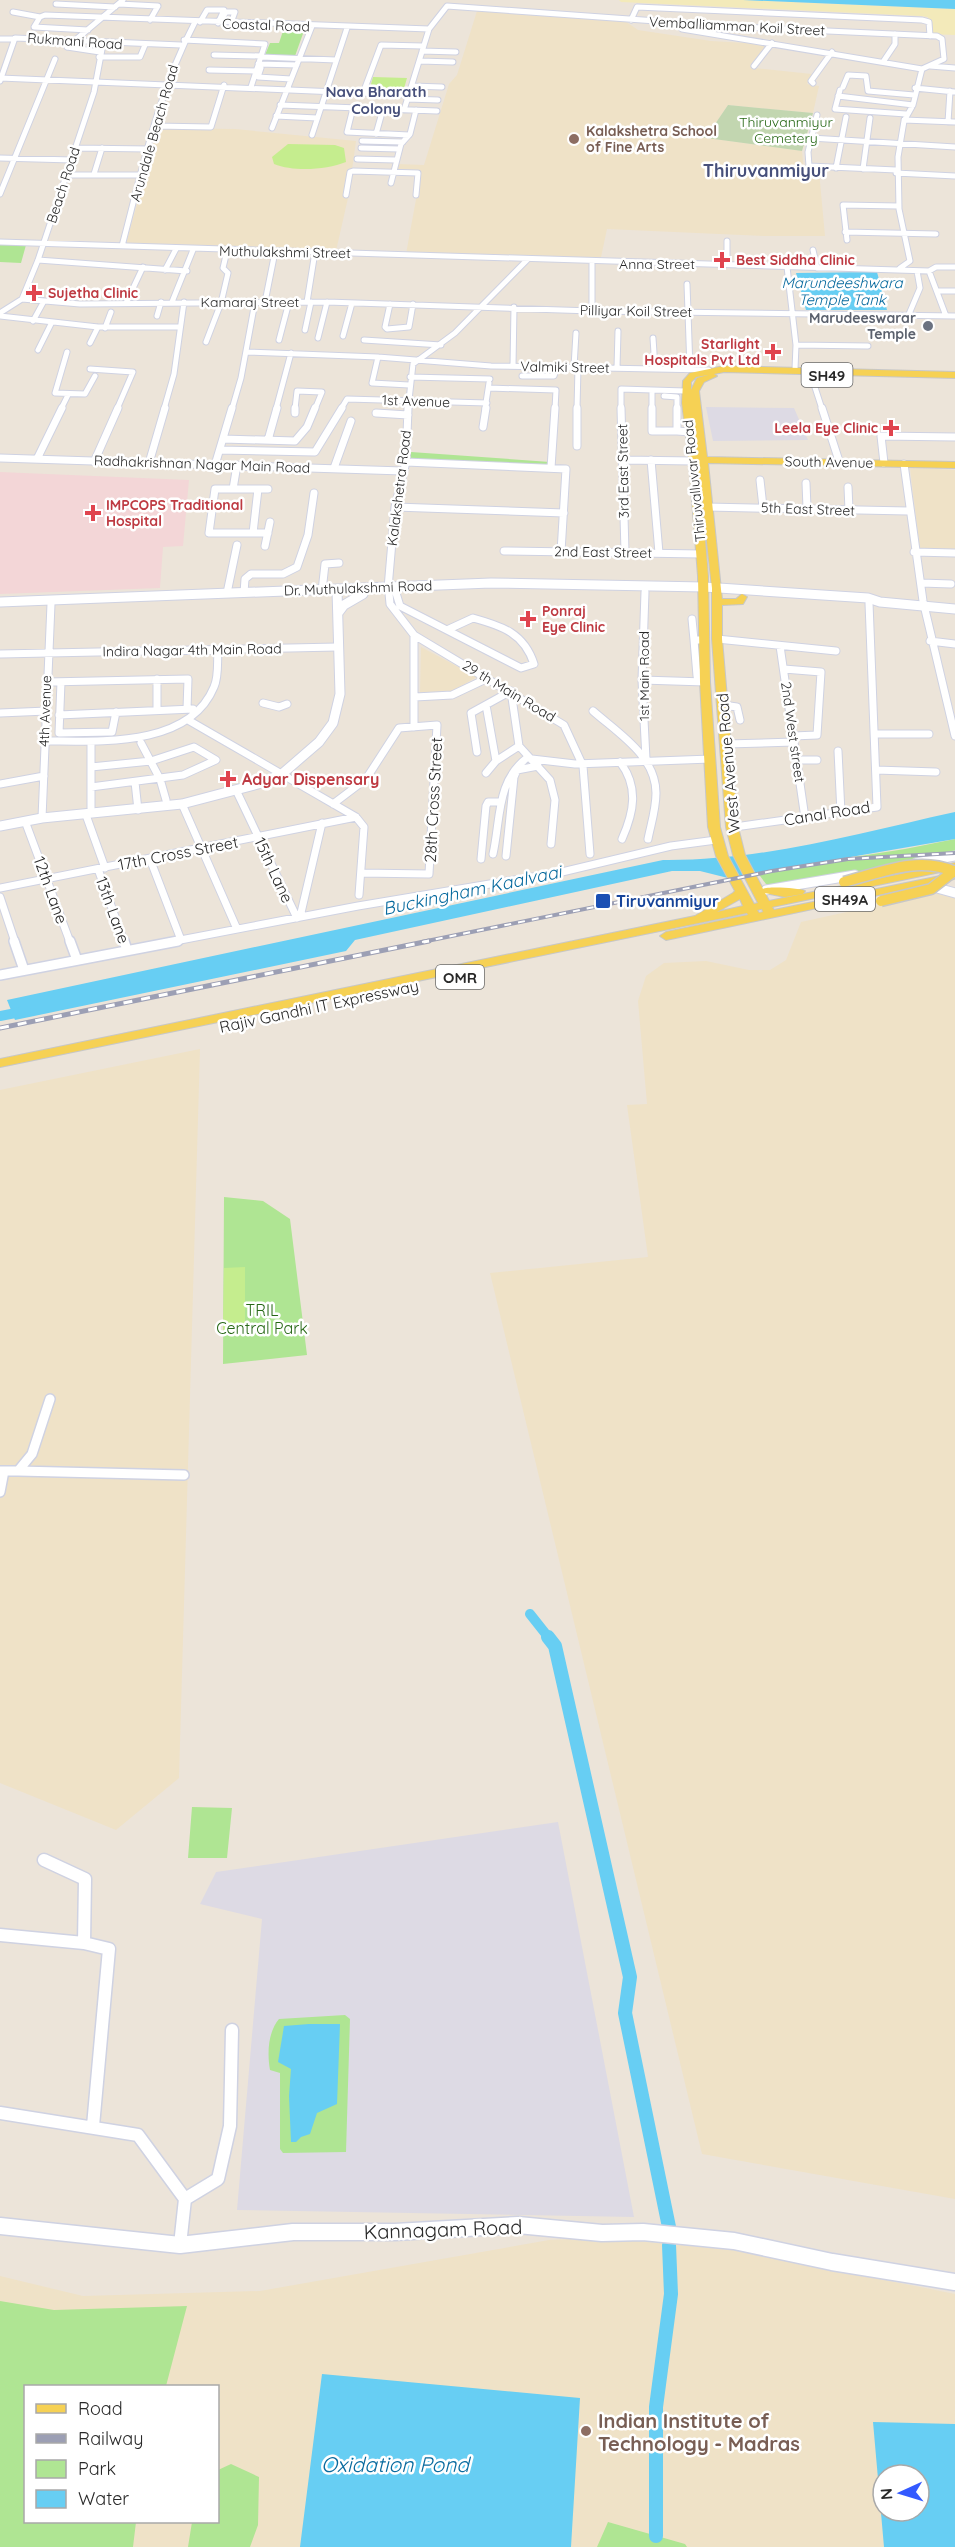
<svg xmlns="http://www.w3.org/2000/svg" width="955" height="2547" viewBox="0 0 955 2547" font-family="Quicksand,sans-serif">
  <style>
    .industrial { fill: #dddae4 }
    .education { fill: #efe2c7; fill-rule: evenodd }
    .medical { fill: #f3d6d7 }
    .green { fill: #afe593 }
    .sand { fill: #f3eaba }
    .cemetery { fill: #c2d6b0 }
    .pitch { fill: #c5ed8e }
    .water { fill: #67cef3; fill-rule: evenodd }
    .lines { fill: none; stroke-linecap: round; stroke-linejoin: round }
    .canal-far1 { stroke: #67cef3; stroke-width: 10 }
    .canal { stroke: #67cef3; stroke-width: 14 }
    .street-far3-casing { stroke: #cfd2e2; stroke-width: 7 }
    .street-far2-casing { stroke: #cfd2e2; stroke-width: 9 }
    .street-far1-casing { stroke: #cfd2e2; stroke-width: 12 }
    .street-casing { stroke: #cfd2e2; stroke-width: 15 }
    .secondary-far1-casing { stroke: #cfd2e2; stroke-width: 11 }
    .secondary-casing { stroke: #cfd2e2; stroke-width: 19 }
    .primary-casing { stroke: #c7c7c7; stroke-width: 2 }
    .street-far3 { stroke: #fff; stroke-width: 5 }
    .street-far2 { stroke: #fff; stroke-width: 7 }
    .street-far1 { stroke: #fff; stroke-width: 9 }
    .street { stroke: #fff; stroke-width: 12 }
    .secondary-far1 { stroke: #fff; stroke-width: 9 }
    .secondary { stroke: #fff; stroke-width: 16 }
    .primary { fill: #f6d154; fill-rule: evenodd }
    .rail-far1-casing { stroke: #9c9fb4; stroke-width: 4 }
    .rail-casing { stroke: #9c9fb4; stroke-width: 5 }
    .rail-far1 { stroke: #fff; stroke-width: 2; stroke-dasharray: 7; stroke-linecap: butt }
    .rail { stroke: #fff; stroke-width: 3; stroke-dasharray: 9; stroke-linecap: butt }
    .primary-bridge-casing { stroke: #c7c7c7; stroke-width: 13; stroke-linecap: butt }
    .primary-bridge { stroke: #f6d154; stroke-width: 10 }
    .education-dot { fill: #8d6e63; stroke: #fff; stroke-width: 2 }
    .health-dot { fill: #e0444e; stroke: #fff; stroke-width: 2 }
    .worship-dot { fill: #6b7280; stroke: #fff; stroke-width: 2 }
    .transit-dot { fill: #1a4fb4; stroke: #fff; stroke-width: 2 }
    .labels { text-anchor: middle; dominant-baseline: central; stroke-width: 5; stroke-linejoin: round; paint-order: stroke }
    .far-street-label { font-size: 14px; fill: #292929; stroke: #fff }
    .far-park-label { font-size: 14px; fill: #276816; stroke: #fff }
    .far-education-label { font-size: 14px; font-weight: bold; fill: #785e54; stroke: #fff; text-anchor: start }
    .far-health-label { font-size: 14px; font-weight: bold; fill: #be3a42; stroke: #fff; text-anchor: start }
    .far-worship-label { font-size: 14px; font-weight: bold; fill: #5b616d; stroke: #fff; text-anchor: end }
    .far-neighbourhood-label { font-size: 15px; font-weight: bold; fill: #47507b; stroke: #fff }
    .far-water-label { font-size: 15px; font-style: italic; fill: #076a9e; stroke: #fff }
    .shield { fill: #fff; stroke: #696969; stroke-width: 1.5 }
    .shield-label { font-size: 15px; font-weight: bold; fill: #292929 }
    .street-label { font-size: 16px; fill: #292929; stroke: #fff }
    .health-label { font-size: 16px; font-weight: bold; fill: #be3a42; stroke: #fff; text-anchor: start }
    .transit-label { font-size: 16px; font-weight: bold; fill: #164399; stroke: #fff; text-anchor: start }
    .park-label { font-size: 16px; fill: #276816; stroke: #fff }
    .far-district-label { font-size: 18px; font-weight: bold; fill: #47507b; stroke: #fff }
    .water-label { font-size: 18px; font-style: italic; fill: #076a9e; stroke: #fff }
    .near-street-label { font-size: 20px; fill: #292929; stroke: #fff }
    .near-education-label { font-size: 20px; font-weight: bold; fill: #785e54; stroke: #fff; text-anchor: start }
    .near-water-label { font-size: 21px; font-style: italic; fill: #076a9e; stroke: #fff }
  </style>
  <rect width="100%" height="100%" fill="#ece4d9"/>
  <path class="industrial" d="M706,407L794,408L808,440L713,441Z
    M558,1822L634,2217L237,2210L262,1919L200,1904L216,1872Z"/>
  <path class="education" d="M477,11L625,21L638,30L711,41L766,44L754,68L812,74L807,84L819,86L813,113L728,105L713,127L700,137L802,151L804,170L819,171L825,236H764L607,229L600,262L406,254L421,172H395L397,164L424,165L449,84L457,75Z
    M158,128L235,129L356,141L348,198L336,251L126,244Z
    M910,468L955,470V550H920Z
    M421,647L477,677L450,692L420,693Z
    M934,893L955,897V2199L702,2154L490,1273L648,1257L627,1105L647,1104L638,1001L646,976L664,963L706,961L749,970H770L786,960L801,922Z
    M200,1049L179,1778L116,1830L0,1783V1090Z
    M573,2239L637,2241L735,2250L955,2294V2547H0V2276L83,2296L260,2291L549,2240ZM26,2386H218V2522H26ZM883,2475H919V2511H883Z"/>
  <path class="medical" d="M0,472L189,480L183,546L163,547L160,588L0,594Z"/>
  <path class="green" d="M284,28H305L295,56L265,55L270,43H279Z
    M0,244L26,245L21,263L0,262Z
    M411,452L550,462L551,465L410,460Z
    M955,839V856L771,887L766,884L757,872L905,849Z
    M224,1197L263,1201L290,1219L307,1355L223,1364Z
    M192,1807L232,1808L227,1858H188Z
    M345,2015L350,2019L346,2152L283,2153L280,2149V2073L270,2070C267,2053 268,2032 279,2019Z
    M0,2301L54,2310L187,2306L166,2386H26V2522H136L133,2547H0Z
    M231,2464L259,2477L258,2525L250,2547H188L192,2522H218V2470Z
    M608,2522L685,2544L687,2547H597Z"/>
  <path class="sand" d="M619,0H743L955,9V35L930,34L928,17L921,16L621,2Z"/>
  <path class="cemetery" d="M728,105L813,113L802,151L699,137L713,127Z"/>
  <path class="pitch" d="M373,77L407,78L403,92L369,91Z
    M288,144L335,145L344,148L346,162C326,170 294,172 274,164L272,157Z
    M245,1267V1329L223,1330L224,1268Z"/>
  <path class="water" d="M743,0H955V9Z
    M877,272L887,310H806L796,273Z
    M955,812V839L728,878L700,871H672L355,940L346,951L15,1020L7,1000L663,860C763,861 859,833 955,812Z
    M309,2024H340L337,2104L317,2113L310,2134L301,2137L296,2142H291L289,2096L291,2069L278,2062L284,2026Z
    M322,2374L580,2398L571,2547H300Z
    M873,2422L955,2424V2547H884ZM883,2475H919V2511H883Z"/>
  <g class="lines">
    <path class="canal-far1" d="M0,1016L26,1011
      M530,1614L549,1638"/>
    <path class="canal" d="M548,1637L555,1646L630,1977L625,2013L669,2227
      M656,2536V2407L671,2294L669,2245"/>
    <defs>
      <path id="street-far3" d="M56,4L115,7
        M119,4L158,6L150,20
        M13,12L40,17
        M222,18L226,12H235L231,23
        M631,20L637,7L922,20L929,22L930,36
        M200,22L207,10H224L218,23
        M682,29L922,69
        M88,30L34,27L40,17L45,15L429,29
        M0,39H13
        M184,40L265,44L251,87
        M67,47L123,0
        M67,47L100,52
        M422,51L456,52
        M214,55L261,56
        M99,57H140L145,45
        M261,57L336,60
        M420,61L453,62
        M883,62L895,44V34
        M258,64L297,65
        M754,66L772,43
        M930,66L955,68
        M261,68L258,77L291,79
        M209,70L256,71
        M0,78L408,95
        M0,81L15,38L181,45
        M813,83L811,81L832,52
        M412,86L442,87
        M843,87L848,75L866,76L868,91L914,95
        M915,88L955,92
        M840,90L835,109L906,114
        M363,93L381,45L423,46
        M838,96L913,105
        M407,99L438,100
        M280,105L437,111
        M353,108L347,132L409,135
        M404,110L429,29L447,6L740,27L937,36L942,39L944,59L922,69L913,105L904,121L898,157L899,209L910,261L900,268
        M817,115L808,152L809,166L896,170
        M276,116L317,118
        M904,120L955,122
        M948,122L950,91
        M155,126L211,127L224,85
        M272,128L312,26
        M376,134L383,109
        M312,135L347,28
        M811,138L955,147
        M362,141L403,142
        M75,148L149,149
        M361,148L399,149
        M0,158L72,160
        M357,159L396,160
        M836,168L846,117
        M863,169L870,118
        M896,173L955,176
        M94,174L102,148
        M66,175H142
        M391,183L401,144L410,134L416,110
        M0,194L55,59
        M346,195L350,172L353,171L418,173L416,195
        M845,232L936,234
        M847,240L843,205L898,206
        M727,241V264
        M0,242L929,271L936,267H955
        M122,246C142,170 158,92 195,22
        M813,250L817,268
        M38,260L187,271
        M592,264V311
        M787,267L796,345L795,369
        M165,270L176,249
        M929,271L946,316
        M687,284L690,369
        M937,291H955
        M22,299L80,304L327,302L592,311L955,316
        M172,302L193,250
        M265,302L275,252
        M307,302L315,252
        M126,303L143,267
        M390,304L385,327L387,329L409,327L413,304
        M0,313L22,299L38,260L94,92L103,44
        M909,314L920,288L917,271
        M0,316L98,327H179
        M157,316L161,302
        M33,321L44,301
        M105,328L111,312
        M305,330L311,302
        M343,336L352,303
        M318,338L327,302
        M653,338L655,368
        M279,340L289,302
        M364,340L441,345
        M206,342L221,303L228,273L223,268L227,251
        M90,343L98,327
        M796,345L868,346
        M38,350L51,324
        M67,352L55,393L85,394L95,376
        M247,352L378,357L491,366L709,370
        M378,357L372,383L409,385
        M513,366L514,307
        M574,367L576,333
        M617,368L618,331
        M90,369L133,372L117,409
        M811,375L822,409
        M522,376H554L557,367
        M410,377L490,379
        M489,388L556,390L555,409
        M652,390V409
        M664,396L677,397V409
        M61,409L68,395
        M164,409L174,374L184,302
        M232,409L241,378L255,302
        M276,409L291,353
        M295,409L297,391L322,392L315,409
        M341,409L347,399L487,403
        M408,409L413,364L455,333L527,260
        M485,409L489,383
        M577,409L578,367
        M621,409V389L685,391"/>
      <path id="street-far2" d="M621,408L625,552
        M652,408V431H677
        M677,408V431L690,432
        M822,408L839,461
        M295,413V408
        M376,413L408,415
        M483,427L486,408
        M223,439L295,441L307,427L315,408
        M268,440L277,408
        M577,446V408
        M220,450L315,452L342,408
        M0,458L403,471
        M37,459L62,408
        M623,460L694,461
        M651,460L659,553
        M94,462L118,408
        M406,462L566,469L561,552
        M149,463L165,408
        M884,463L881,436L955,437
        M904,464L923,601L955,736
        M215,465L232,408
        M334,468L351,421
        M551,468L555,408
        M760,480L763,507
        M806,483L807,508
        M848,487L849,510
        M233,489L237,465
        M268,489H215L209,533H268
        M395,507L564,513
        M707,507L908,511
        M253,533L258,489
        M265,546L270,522
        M504,551L701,554
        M914,552L955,553
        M921,583L951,584
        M388,588L395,507L406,462L408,408
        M322,591L325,564L339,563
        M645,592L642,680L646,759
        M227,593L237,545
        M244,593L245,579L251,574H283L297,567L308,535L314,493
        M389,593L390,604L414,635V727
        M396,593L400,606L521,668L534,664C524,633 502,626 473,618L449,629
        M692,619L694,640H699
        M414,635L564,725L583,766L590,854
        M717,639L836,651
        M694,640L697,676
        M930,641L955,644
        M780,646L805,818
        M0,654L337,647
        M784,669L821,672L817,735L793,736
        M157,679V710
        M642,680L705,682
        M47,682L188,679L187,709
        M61,682L59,733L112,732L116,712
        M511,691L519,746L550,780L555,800L551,844
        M415,697L452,695L488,678
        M263,703L279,707L287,704
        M486,705L496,761
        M723,705L737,707L740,720
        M593,711C618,733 656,756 656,793C656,809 651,824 648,839
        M0,713L47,711
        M59,715L193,709
        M188,720L356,817L364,827L359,895
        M875,734H929
        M44,741C98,741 189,748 214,687C219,676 217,662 218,650
        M141,743L160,779L166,800
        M726,744L794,742
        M91,745V808
        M838,751L841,813
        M477,752L471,713L511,691
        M532,759L575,764L711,759
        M797,760H817
        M620,762C639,787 634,812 622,839
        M91,767L151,761L194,747L216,760L183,775L91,787
        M876,770L936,772
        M486,773L496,761L519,746
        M135,782L138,810
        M0,784L44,776
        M236,790L297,918
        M182,804L237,929
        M333,804L366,779L399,728L437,725L429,874L361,873
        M86,815L105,868
        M42,818L51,604
        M25,821L70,942
        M742,826L877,807L869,603
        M493,854C501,818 496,781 528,757
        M506,856L514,777L517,770L538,766
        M150,859L181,940
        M481,859L486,806L488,802H500
        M98,869L124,942
        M0,888L356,817
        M0,897L15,942
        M300,917L322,823
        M170,942L358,906L562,872L671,846L716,840"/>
      <path id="street-far1" d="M14,941L24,970
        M70,941L77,960
        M124,941L127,950
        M0,975L178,941
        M0,1471H18L32,1454L50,1399
        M18,1471L184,1475
        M0,1492L4,1471"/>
      <path id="street" d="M44,1860L85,1879L84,1943
        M0,1935L84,1943L109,1949L93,2126
        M0,2113L138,2135L185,2199L180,2245
        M185,2199L218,2179L230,2126L232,2030"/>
      <path id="secondary-far1" d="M0,602L491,583L704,587L868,598L880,602L955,609
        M338,613L344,605L363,594
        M0,826L42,818L182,804L258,784L282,774L319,742L333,723L340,694L337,590
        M916,863L955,856
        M926,885L955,893
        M766,890L855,875"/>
      <path id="secondary" d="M0,2226L180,2245L293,2232H395L518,2225L602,2233L643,2232L734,2241L832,2262L955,2282"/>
      <path id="primary" d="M724,366L955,372V378L724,372L714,374L717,376L704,382L699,391L707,457L955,462V468L708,463L722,599H736L742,594L747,597L743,604L722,605V639L738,827L745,855L763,889C768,886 800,888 805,891L803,894L785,897L765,893L769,901L955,863V869L772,907L774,910L950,874L954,875V879L666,940L660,936L666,932L748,915L747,913L0,1067V1059L695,916L733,893L735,891L716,856L708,827L700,682L698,576L689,461L682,403L683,381L690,373ZM708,375L697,378L691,390V382L696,377ZM700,478L712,588V639L726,827L733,855L758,903L754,904L728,856L720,827L710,682L708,576ZM740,899L743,906L717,912ZM762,909L763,912L759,913L757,910Z"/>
    </defs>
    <use href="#street-far3" class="street-far3-casing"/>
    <use href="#street-far2" class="street-far2-casing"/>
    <use href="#street-far1" class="street-far1-casing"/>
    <use href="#street" class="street-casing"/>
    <use href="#secondary-far1" class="secondary-far1-casing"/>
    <use href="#secondary" class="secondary-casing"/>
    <use href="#primary" class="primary-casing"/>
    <use href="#street-far3" class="street-far3"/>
    <use href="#street-far2" class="street-far2"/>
    <use href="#street-far1" class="street-far1"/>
    <use href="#street" class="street"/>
    <use href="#secondary-far1" class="secondary-far1"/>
    <use href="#secondary" class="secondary"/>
    <use href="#primary" class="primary"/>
    <defs>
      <path id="rail-far1" d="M422,942L772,871L848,859L955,853"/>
      <path id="rail" d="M0,1028L429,941"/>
    </defs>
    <use href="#rail-far1" class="rail-far1-casing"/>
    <use href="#rail" class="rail-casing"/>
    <use href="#rail-far1" class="rail-far1"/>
    <use href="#rail" class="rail"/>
    <defs>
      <path id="primary-bridge" d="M844,882C879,873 920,855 955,872
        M881,901L931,889L954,871"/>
    </defs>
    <use href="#primary-bridge" class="primary-bridge-casing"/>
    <use href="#primary-bridge" class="primary-bridge"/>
  </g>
  <g class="education-dot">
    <circle cx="574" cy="139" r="6"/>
    <circle cx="586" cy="2431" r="6"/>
  </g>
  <g class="health-dot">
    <path d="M719 251h6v6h6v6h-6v6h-6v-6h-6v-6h6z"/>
    <path d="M31 284h6v6h6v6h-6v6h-6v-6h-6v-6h6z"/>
    <path d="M770 343h6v6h6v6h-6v6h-6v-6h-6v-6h6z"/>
    <path d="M888 419h6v6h6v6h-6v6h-6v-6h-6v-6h6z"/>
    <path d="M90 504h6v6h6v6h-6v6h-6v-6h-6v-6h6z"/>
    <path d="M525 610h6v6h6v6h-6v6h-6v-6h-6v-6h6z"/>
    <path d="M225 770h6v6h6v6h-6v6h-6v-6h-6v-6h6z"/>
  </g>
  <circle class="worship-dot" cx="928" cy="326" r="6"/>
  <rect class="transit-dot" x="595" y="893" width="16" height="16" rx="3"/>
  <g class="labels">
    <g class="far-street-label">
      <text transform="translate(266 25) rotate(2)">Coastal Road</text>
      <text transform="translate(737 26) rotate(3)">Vemballiamman Koil Street</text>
      <text transform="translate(75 41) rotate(4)">Rukmani Road</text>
      <text transform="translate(154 133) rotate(-74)">Arundale Beach Road</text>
      <text transform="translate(63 185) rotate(-72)">Beach Road</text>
      <text transform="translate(285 252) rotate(1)">Muthulakshmi Street</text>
      <text x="657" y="264">Anna Street</text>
      <text x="250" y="302">Kamaraj Street</text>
      <text transform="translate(636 311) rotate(1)">Pilliyar Koil Street</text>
      <text transform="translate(565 367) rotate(1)">Valmiki Street</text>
      <text transform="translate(416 401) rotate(2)">1st Avenue</text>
      <text transform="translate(829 462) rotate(1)">South Avenue</text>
      <text transform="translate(202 464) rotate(2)">Radhakrishnan Nagar Main Road</text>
      <text transform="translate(623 471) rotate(-91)">3rd East Street</text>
      <text transform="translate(694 481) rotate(-96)">Thiruvalluvar Road</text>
      <text transform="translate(399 488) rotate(-83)">Kalakshetra Road</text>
      <text transform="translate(808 509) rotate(2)">5th East Street</text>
      <text transform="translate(603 552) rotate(1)">2nd East Street</text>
      <text transform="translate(358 588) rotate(-2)">Dr. Muthulakshmi Road</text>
      <text transform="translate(192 650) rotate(-1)">Indira Nagar 4th Main Road</text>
      <text transform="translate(644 676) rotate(-90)">1st Main Road</text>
      <text transform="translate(509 691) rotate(31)">29 th Main Road</text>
      <text transform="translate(45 711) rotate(-88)">4th Avenue</text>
      <text transform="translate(793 732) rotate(82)">2nd West street</text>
    </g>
    <g class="far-park-label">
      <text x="786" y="122">Thiruvanmiyur<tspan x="786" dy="16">Cemetery</tspan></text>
    </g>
    <g class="far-education-label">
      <text x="586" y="131">Kalakshetra School<tspan x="586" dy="16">of Fine Arts</tspan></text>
    </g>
    <g class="far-health-label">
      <text x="736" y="260">Best Siddha Clinic</text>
      <text x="48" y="293">Sujetha Clinic</text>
      <text x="760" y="344" text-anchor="end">Starlight<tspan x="760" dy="16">Hospitals Pvt Ltd</tspan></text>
      <text x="878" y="428" text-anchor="end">Leela Eye Clinic</text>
      <text x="106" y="505">IMPCOPS Traditional<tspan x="106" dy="16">Hospital</tspan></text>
      <text x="542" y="611">Ponraj<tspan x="542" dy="16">Eye Clinic</tspan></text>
    </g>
    <g class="far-worship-label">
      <text x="916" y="318">Marudeeswarar<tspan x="916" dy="16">Temple</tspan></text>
    </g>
    <g class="far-neighbourhood-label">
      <text x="376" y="91">Nava Bharath<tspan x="376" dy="17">Colony</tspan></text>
    </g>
    <g class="far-water-label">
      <text x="842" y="282">Marundeeshwara<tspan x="842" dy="17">Temple Tank</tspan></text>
    </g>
    <g class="shield">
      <rect x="801.5" y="363" width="51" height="24" rx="4.5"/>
      <rect x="815" y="887" width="60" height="24" rx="4.5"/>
      <rect x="436" y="965" width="48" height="24" rx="4.5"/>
    </g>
    <g class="shield-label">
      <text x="827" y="375">SH49</text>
      <text x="845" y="899">SH49A</text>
      <text x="460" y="977">OMR</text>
    </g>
    <g class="street-label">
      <text transform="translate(728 763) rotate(-95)">West Avenue Road</text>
      <text transform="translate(433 800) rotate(-87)">28th Cross Street</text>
      <text transform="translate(827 813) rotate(-9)">Canal Road</text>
      <text transform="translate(178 853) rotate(-11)">17th Cross Street</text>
      <text transform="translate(274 870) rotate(65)">15th Lane</text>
      <text transform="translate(51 890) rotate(70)">12th Lane</text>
      <text transform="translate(113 910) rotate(70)">13th Lane</text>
      <text transform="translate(319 1006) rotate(-12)">Rajiv Gandhi IT Expressway</text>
    </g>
    <g class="health-label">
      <text x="242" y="779">Adyar Dispensary</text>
    </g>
    <g class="transit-label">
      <text x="616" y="901">Tiruvanmiyur</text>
    </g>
    <g class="park-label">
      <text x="262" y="1310">TRIL<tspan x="262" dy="18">Central Park</tspan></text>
    </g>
    <g class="far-district-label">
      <text x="766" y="170">Thiruvanmiyur</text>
    </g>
    <g class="water-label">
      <text transform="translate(472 890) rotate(-12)">Buckingham Kaalvaai</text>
    </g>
    <g class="near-street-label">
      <text transform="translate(443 2229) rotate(-2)">Kannagam Road</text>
    </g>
    <g class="near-education-label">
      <text x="598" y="2420">Indian Institute of<tspan x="598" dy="23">Technology - Madras</tspan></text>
    </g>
    <g class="near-water-label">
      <text x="395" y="2464">Oxidation Pond</text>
    </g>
  </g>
  <rect x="24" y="2385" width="195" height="138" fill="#ffffff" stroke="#a9a9a9" stroke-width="1.5"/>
  <rect x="36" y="2404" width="30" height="9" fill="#f6d154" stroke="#a9a9a9" stroke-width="1.5"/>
  <text x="78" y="2415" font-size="18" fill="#292929">Road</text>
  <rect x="36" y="2434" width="30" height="9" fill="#9c9fb4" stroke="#a9a9a9" stroke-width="1.5"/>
  <text x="78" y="2445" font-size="18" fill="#292929">Railway</text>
  <rect x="36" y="2460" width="30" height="18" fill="#afe593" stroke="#a9a9a9" stroke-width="1.5"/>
  <text x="78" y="2475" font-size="18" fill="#292929">Park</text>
  <rect x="36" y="2490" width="30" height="18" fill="#67cef3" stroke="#a9a9a9" stroke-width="1.5"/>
  <text x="78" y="2505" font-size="18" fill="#292929">Water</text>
  <g transform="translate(901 2493) rotate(266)"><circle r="28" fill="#ffffff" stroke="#a9a9a9" stroke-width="1.5"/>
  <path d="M0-4.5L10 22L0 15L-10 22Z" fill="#3359ff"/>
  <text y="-9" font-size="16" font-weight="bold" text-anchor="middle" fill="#292929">N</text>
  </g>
</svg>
